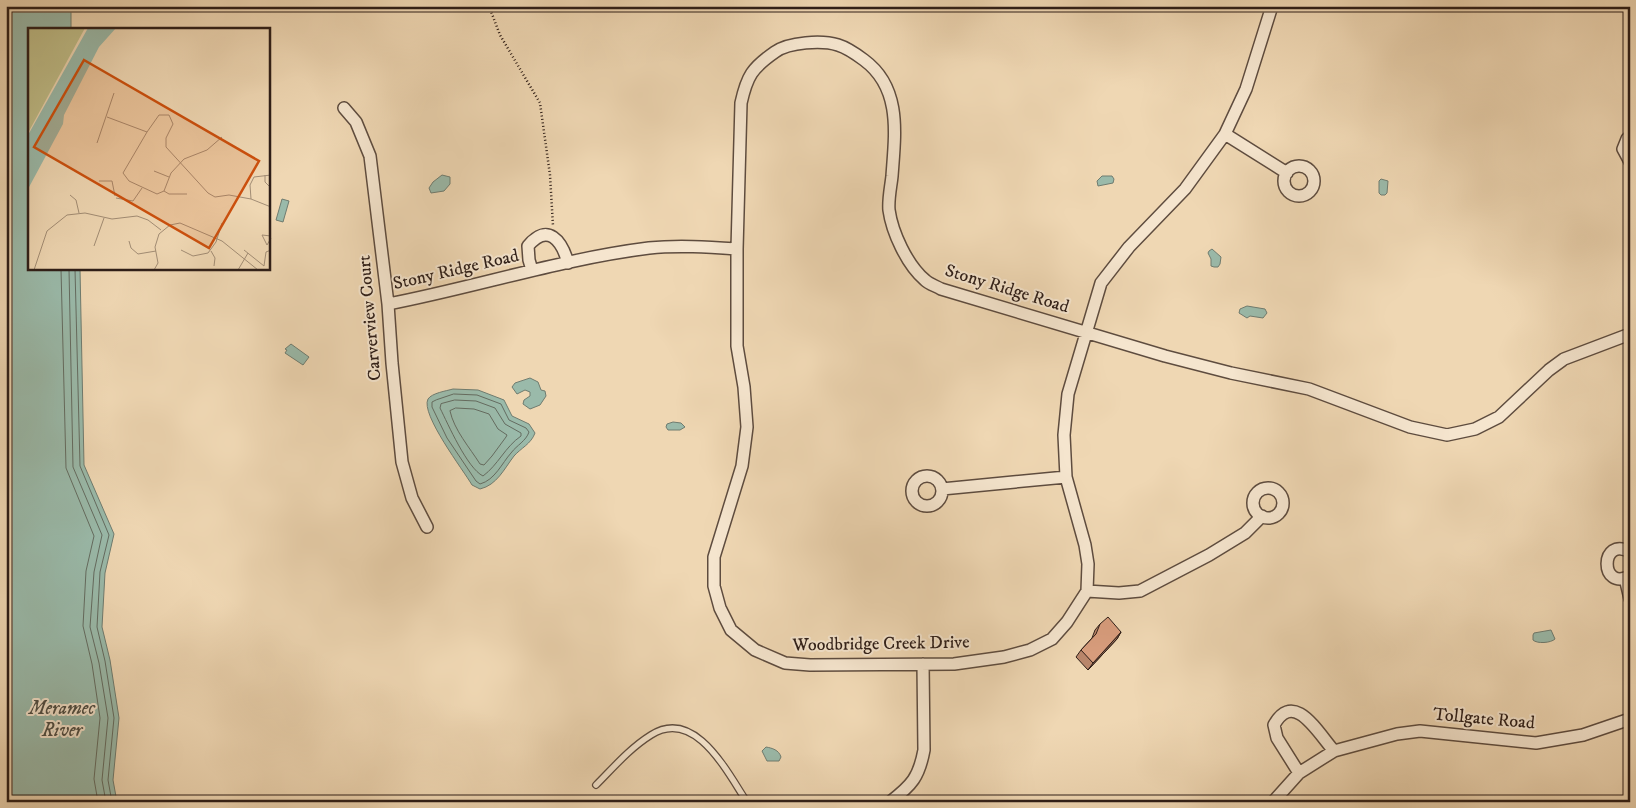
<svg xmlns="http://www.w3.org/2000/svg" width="1636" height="808" viewBox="0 0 1636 808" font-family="'IM FELL DW Pica',serif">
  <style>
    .water { fill: #9abaaa; stroke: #6f7c70 }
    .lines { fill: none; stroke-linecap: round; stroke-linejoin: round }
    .shore { stroke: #646c61; stroke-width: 1 }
    .lane-casing { stroke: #5e4c3f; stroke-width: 8 }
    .street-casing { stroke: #5e4c3f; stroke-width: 14 }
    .path { stroke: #2e1e18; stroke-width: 2.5; stroke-dasharray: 1 2.5; stroke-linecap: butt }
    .lane { stroke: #f5e5ce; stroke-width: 5.5 }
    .street { stroke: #f5e5ce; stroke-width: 11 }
    .wall { fill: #b9866b; stroke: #2e1e18 }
    .shaded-wall { fill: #966d57; stroke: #2e1e18 }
    .building { fill: #d79c7c; stroke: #2e1e18 }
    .labels { text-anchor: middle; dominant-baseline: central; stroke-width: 4; stroke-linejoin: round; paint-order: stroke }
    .street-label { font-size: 18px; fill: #2e1e18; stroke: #f5e5ce }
    .water-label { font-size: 19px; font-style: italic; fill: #4e4d44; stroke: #f5e5ce }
    .inset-road { fill: none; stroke: #a28d75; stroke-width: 1 }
    .view { fill: #cc500e; fill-opacity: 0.15; stroke: #cc500e; stroke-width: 2.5 }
    .inset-edge { fill: none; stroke: #2e1e18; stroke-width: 2.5 }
  </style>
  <rect width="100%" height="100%" fill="#efd7b3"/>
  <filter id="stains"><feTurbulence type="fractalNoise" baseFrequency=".004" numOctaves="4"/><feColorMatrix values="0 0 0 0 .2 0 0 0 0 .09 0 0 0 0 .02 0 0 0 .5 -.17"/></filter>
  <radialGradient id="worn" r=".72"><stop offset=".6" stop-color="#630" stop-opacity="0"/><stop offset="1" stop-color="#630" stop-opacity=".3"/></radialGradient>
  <path class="water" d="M6,6H71V29H29V269H80L84,465L114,534L105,573L102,627L110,660L119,718L113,780L117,802H6Z
    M442,175L450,177V184L444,191L431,193L429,188L433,182Z
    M1102,176H1112L1114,179L1113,183L1098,186L1097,181Z
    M1381,179L1388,181L1387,193L1385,195H1381L1379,193V181Z
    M282,199L289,201L283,222L276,220Z
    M1212,249L1221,257L1220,264L1218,267H1214L1211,266V259L1208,253L1209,251Z
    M1247,306L1265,309L1267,313L1263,318L1250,316L1247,318L1239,313L1240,309Z
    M291,344L309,357L303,365L285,353L287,350L285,349Z
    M530,378L538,382L541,390L545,391L546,396L540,405L530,409L523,404L524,400L530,396V392L525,390L517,394L512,387L515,383Z
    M453,389L478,390L504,400L512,416L529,424L535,433C531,444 521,448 514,456C504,469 497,485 480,489L472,485C464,471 420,414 428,399C432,393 446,391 453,389Z
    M673,422L681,423L685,427L680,430H668L666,427L667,424Z
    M1551,630L1555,639C1551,643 1537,644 1533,640V635L1534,633Z
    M766,747C772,748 779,750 781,757L779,761H767L762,751Z"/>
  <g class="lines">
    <path class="shore" d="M61,269L66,468L94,536L86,571L83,626L92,664L100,718L94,779L98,802
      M69,269L73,467L102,535L94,572L90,627L99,663L108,718L102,780L106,802
      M75,269L80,466L109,535L100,572L97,627L105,661L114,718L108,780L112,802
      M454,394L477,395L501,404L509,420L526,428L529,432C526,441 517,445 511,453C502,463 495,480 480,484L476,481L447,438L432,407V402L436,400Z
      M455,400L476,401L495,408L505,424L521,433V436C505,447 498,465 483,476C467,468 448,424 440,408L441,404Z
      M456,408L474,409L489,414L498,429L507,435L506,437L492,456L484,465L480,464C470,448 454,430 450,411Z"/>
    <defs>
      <path id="lane" d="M596,785C613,768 630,748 651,735C695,707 727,772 747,802"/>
      <path id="street" d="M344,108L356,122L370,156L388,304L392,363L402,462L412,498L427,527
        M1225,134L1287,173
        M1630,136L1627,139L1623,149L1630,162
        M1284 181a15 15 0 1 1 30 0a15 15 0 1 1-30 0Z
        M737,249V346L744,387L747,427L742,466L714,557V586L720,608L731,630L755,650L785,663L810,665L954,664L1004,657L1030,650L1052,639L1067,622L1087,591L1088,564L1085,545L1066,477L1064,435L1068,394L1101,283L1129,247L1185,189L1225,134L1246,89L1272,6
        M532,270L529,260L528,246C548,222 562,241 568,263
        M388,304C476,287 561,259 649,248C678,245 708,247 737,249L741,103C747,76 752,68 775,52C789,42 822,40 838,45C848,48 856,54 864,60C902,88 895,134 892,176C891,186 888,199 889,210C892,232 907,265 925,280C929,284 936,286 941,289L1165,356L1231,373L1309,389L1410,427L1447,435L1475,429L1499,417L1549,370L1564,359L1630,334
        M912 491a15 15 0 1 1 30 0a15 15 0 1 1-30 0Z
        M1253 503a15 15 0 1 1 30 0a15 15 0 1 1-30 0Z
        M942,489L1066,477
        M1630,552C1600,535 1599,592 1630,576
        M1625,578L1630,599
        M1087,591L1119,593L1140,591L1209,555L1245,533L1262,516
        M1299,773L1277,738L1274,725C1294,689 1318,733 1334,751
        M890,802C912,785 919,777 924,750L923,664
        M1273,802L1299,773L1334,751L1397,734L1420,731L1536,743L1583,735L1630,719"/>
    </defs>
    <use href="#lane" class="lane-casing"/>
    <use href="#street" class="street-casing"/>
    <path class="path" d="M489,6L500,35L540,103L550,175L553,226"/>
    <use href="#lane" class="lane"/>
    <use href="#street" class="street"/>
  </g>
  <path class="wall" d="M1100,624L1121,632L1117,639L1088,670L1076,657L1081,650L1092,638L1095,630Z"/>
  <path class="shaded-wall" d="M1121,632L1117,639L1088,670L1093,663Z"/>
  <path class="building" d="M1108,617L1121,632L1093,663L1081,650L1096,634L1100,624Z"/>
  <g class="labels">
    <g class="street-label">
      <text transform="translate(456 270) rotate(-13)">Stony Ridge Road</text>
      <text transform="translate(1007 289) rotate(17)">Stony Ridge Road</text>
      <text transform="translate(370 318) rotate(-95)">Carverview Court</text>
      <text transform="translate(881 644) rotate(-1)">Woodbridge Creek Drive</text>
      <text transform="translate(1484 719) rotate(5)">Tollgate Road</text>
    </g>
    <g class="water-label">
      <text x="62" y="708">Meramec<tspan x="62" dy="22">River</tspan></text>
    </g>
  </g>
  <g transform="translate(28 28)">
    <rect width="242" height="242" fill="#efd7b3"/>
    <path d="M0,0H57L0,105Z" fill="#bfbd88"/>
    <path d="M60,0H88L71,19L36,87L35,96L0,161V107Z" fill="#9abaaa"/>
    <path class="inset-road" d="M79,89L119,104L131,87H141L145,96L138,110V119L180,165L187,169L201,167L223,171L243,179M119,104L95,145L101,153L129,166L136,163L143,145L156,131L179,122L194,109M69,115L86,65M126,143L141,149M237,147V154L243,160M71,153H84L87,168M136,163L141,166H159M42,167L48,172L51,185M88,170L105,173L114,160M223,171L222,157L226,149L243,147M243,208L234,207L239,217L243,210M101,213L103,220L110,226L128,223M66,218L76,190M153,222L165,228L180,225L188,214L194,195M216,222L236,238L238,224L243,222M183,223L187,230L186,238M6,242L19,203L39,187L57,185L84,191L109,188L120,192L133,202M126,242L130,235L127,219L131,206L142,197L152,195L194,213L230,242M210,242L220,225"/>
    <path class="view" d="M56,32L231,133L181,220L6,119Z"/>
    <rect width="242" height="242" class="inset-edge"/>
  </g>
  <rect width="1636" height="808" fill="none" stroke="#efd7b3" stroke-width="25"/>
  <rect x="8" y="8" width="1621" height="793" fill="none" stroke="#2e1e18" stroke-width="2.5"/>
  <rect x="12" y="12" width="1611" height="783" fill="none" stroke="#2e1e18"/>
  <rect width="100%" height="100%" filter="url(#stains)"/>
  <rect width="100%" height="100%" fill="url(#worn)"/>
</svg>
